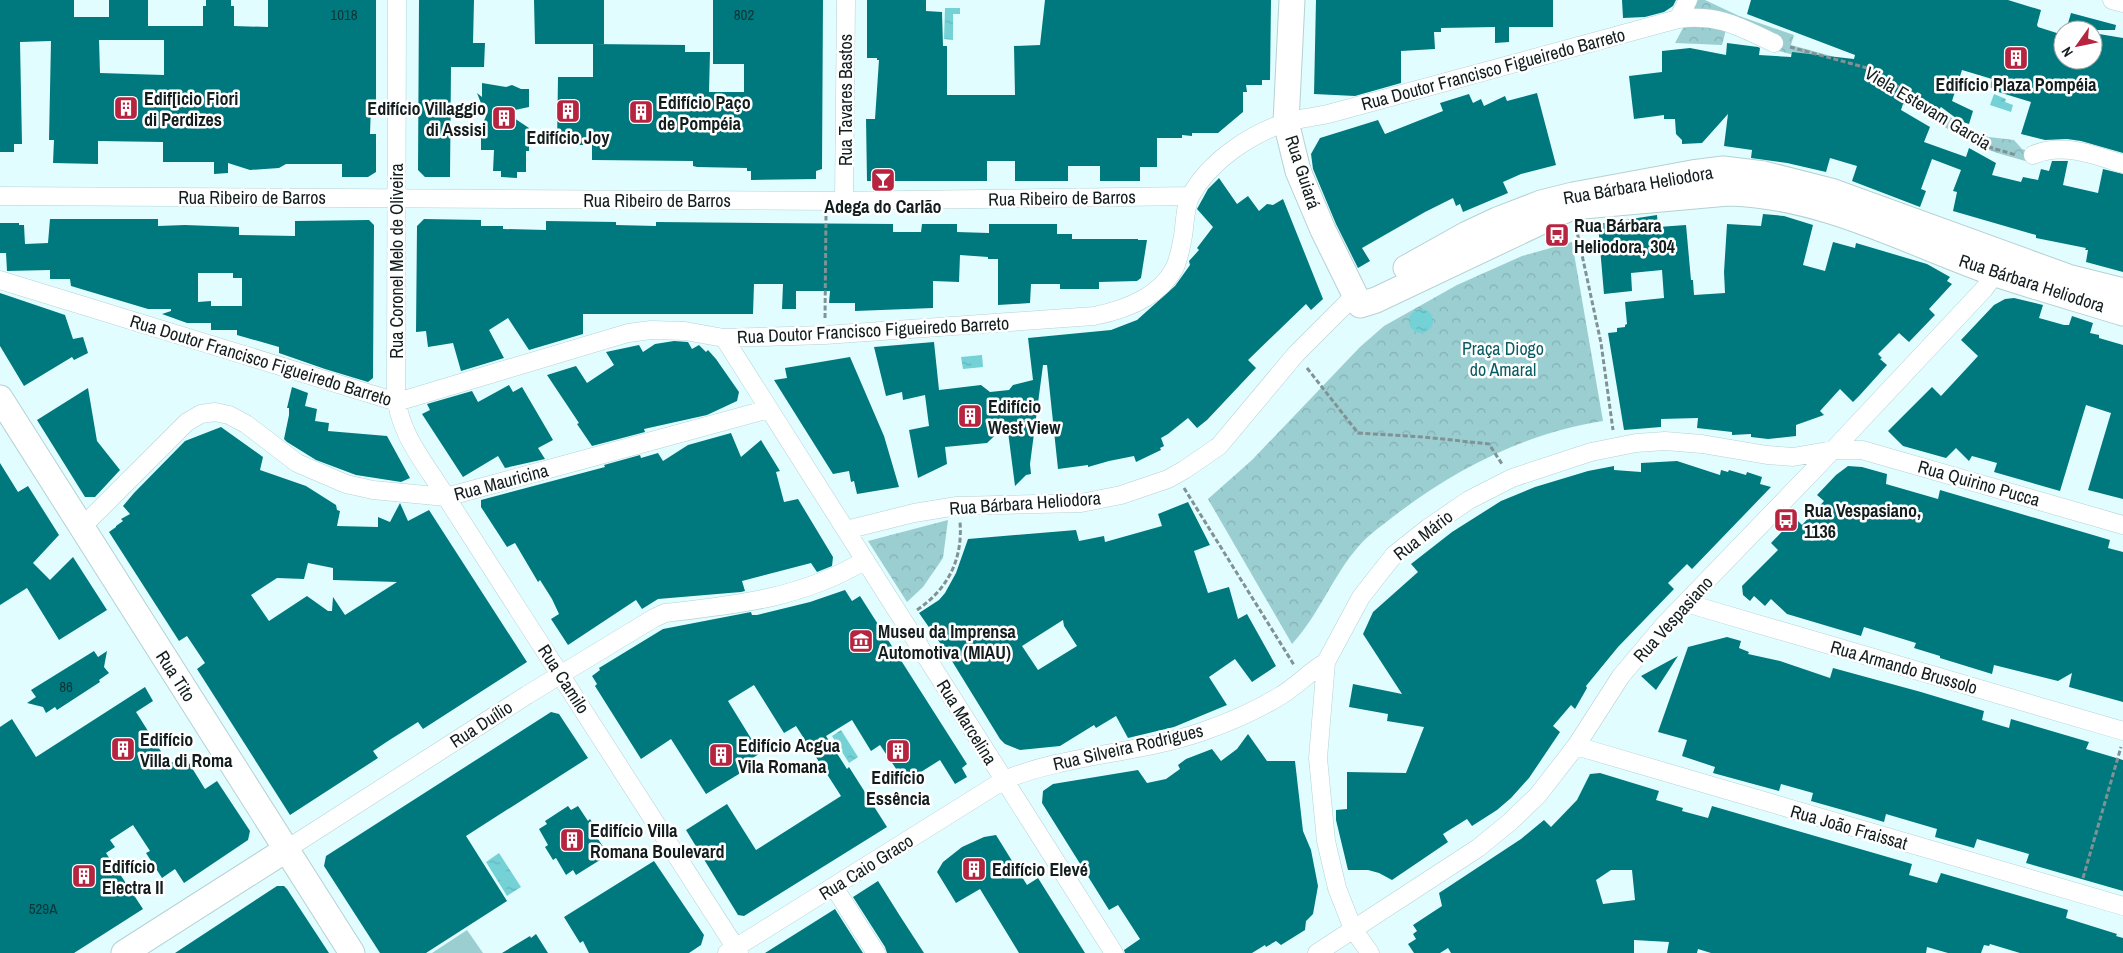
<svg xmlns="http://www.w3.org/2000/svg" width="2123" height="953" viewBox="0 0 2123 953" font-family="'Archivo Narrow',sans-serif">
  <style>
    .park { fill: url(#park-crowns) }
    .pitch { fill: #9bced1 }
    .water { fill: url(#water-ripples) }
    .building { fill: #00797e; fill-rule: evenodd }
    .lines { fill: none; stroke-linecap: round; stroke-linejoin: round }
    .street-casing { stroke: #b6d1d2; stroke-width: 19 }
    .secondary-casing { stroke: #b6d1d2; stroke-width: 27 }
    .path { stroke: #809294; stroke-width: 3; stroke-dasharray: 5 2.5; stroke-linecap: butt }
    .street { stroke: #fff; stroke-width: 18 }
    .secondary { stroke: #fff; stroke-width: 25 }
    .labels { text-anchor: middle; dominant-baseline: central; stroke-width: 5; stroke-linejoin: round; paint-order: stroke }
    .number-label { font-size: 15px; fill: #0e3436 }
    .street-label { font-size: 18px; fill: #131d1e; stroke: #fff }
    .poi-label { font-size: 18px; font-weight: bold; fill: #131d1e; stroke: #fff; text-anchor: start }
    .park-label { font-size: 18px; fill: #085c61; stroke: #fff }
  </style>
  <defs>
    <pattern id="park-crowns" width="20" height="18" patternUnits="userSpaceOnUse" patternTransform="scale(1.25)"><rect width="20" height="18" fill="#9bced1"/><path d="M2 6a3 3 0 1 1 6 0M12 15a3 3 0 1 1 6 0" fill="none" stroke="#85b0b3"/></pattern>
    <pattern id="water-ripples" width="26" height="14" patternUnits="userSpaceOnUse" patternTransform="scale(1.25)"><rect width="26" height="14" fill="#74d1d6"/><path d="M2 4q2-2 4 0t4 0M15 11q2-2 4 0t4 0" fill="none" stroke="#64b3b7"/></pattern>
  </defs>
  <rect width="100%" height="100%" fill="#e2fdff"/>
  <path class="park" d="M1698,0H1705L1739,16L1794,35L1791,45L1853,62L1856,59L1940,112L1941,110L1969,131L1989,137L2014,140L2022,149L2031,152L2030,162C1990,152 1971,145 1936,121V115C1922,105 1906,90 1889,82C1837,59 1777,59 1726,30L1722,45L1675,43Z
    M1572,242L1603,421C1527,433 1459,467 1398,513C1384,524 1369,534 1358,547C1332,577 1319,615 1292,644L1208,499L1252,460L1360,347L1384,326L1457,285L1522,256Z
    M948,520L943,558L923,587L907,602L868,541Z"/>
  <path class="pitch" d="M467,930L483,953H432Z"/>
  <path class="water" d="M945,8H960V14H953V40L944,39Z
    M1994,94L2006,99L2005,102L2013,105L2011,112L1990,105Z
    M1409 321a12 12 0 1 1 24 0a12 12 0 1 1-24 0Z
    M982,355L983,367L963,369L961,357Z
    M841,730L858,757L849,763L832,736Z
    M499,853L521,887L507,896L486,862Z"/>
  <path class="building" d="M0,0H74V17H109V0H148V26H203V6H206V0H231V6H234V26L268,27V0H376V104H371L370,134H376V172L368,177H342V164H286L279,168L250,170L228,163V173L214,174V162H163V142L98,141V164L53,163L54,140H49L51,41L20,42L22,144H14V152H0ZM99,40H164V75L100,73Z
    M419,0H474L473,43H485L484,67H451L450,177H425L418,170Z
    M534,0H604V44H535Z
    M713,0H823L822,169L816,171V179L751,180V171H747V168L697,167L693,166V161L592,160V145H557L558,77H593V44L685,45V52H710L709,92H744V64H713Z
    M867,0H926V11L942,12L943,46H947V95H1015L1014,46L1040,45L1045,0H1271L1270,80H1262V85H1246L1247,92H1243V112L1218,133H1192V136L1182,135V138H1157V167H1140V181H1100V166H1068V181H1015V161H987V181H867L866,119H875L879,60H877V58H867Z
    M1316,0H1553V27H1509V42L1495,43V27L1441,28V32H1434L1435,49L1401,51V83L1355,96L1314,94Z
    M1622,0H1676L1673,6L1664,12L1645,17L1623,18Z
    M1751,0H2008L2041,10L2037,25L2038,27L2063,35V60H2093V33L2123,38V153L2081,141L2067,139L2045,140L2021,134L2031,102L1995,91L1990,87L1992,79L1962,70L1952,101L1973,111L1969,124L1960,121L1941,107L1935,114L1903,104L1901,110L1930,127L1924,142L1966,157L1969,148L1996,163L1992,175L2021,182L2023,177L2038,180L2041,169L2049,171L2052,161H2068L2063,185L2098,193L2103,169L2123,174V272L2086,262L2088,250H2085L2086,248L2036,238V235L1953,211L1957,192L1953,191L1961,170L1932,159L1921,189L1926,191L1920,207L1852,181L1857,166L1830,158L1826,172L1787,163L1751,158L1752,150L1724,146L1728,114L1702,143L1682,144V140L1676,134L1675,119H1664V115L1634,119L1629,76L1662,72V51L1690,48L1726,55L1727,43L1758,47L1760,48L1759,55L1791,57L1792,52L1854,59L1855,55L1747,14Z
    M2071,13L2116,25L2115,30H2066Z
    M482,83L506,87L512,85L521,89H529V107L505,112L529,128V151H526V172H517V178L501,177V171H493L494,150H481V128L486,116L477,93L482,97Z
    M1537,93L1556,165L1521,174L1503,182L1508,193L1463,212L1460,204L1456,206L1453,198L1425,212L1362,248L1370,261L1358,268L1336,224L1313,169L1311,154L1320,138L1378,120L1385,134L1443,111L1440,103L1469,94L1473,103L1481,99L1484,106L1505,96L1507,101Z
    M1219,178L1237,204L1248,196L1259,211L1267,204L1273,205L1283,199L1323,299L1311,310L1306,304L1248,360L1256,368L1207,420L1197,428L1188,418L1168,434L1161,438L1164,446L1160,448L1161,450L1136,462L1134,456L1109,461L1088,467V465L1058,469L1047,365H1043L1030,464L1031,474L1026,475L1015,486L1007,424L987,443L945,447L947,464L918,478L909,430L929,426L925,395L903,400L902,392L886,396L874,347L934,342L939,390L981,385L990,392L1009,390L1013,385L1033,380L1028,338L1111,330L1137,320L1175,286L1190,265L1189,261L1199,250L1197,248L1213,227L1197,209L1208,189Z
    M1763,214L1784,216L1813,225L1803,265L1825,271L1833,242L1855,248L1856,243L1927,264L1950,277L1947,281L1952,284L1929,309L1935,315L1909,342L1899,333L1878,354L1882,358L1880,359L1887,365L1860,395L1853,402L1840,389L1820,411L1824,415L1796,425V436L1768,439L1751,437V434L1732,435V432L1697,428L1698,418L1661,419V427L1624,430L1608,333L1617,332V328L1625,327V325L1627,324L1625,302L1664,298L1662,270L1631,273L1632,291L1604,294L1598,224L1657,215L1658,227L1686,225L1691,280H1693L1694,295L1725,293L1724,272L1727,224L1761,226Z
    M50,219H158V226L185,225L239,227V235L295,236V221L369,220L374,225L373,378L368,382L325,369L279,353V347L237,335V330H211V323H187L162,314L171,311V309H148L71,286L70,279H50V270L7,271L6,253H0V223H19V225H24L25,244L48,243ZM198,273H233V278H242V306H211V301L198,302Z
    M424,219L481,220V226H503V229L546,230V221L616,222V225L656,226V222L893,224V232H921L922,224H957V232L989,233V224H1057V234H1072V239H1138V240H1147L1141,278L1137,281L1099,282V289H1060V284H1031L1030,303L998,305V259H988V257L960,255L959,282L933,281V308L855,311V303H829L830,291H796V309H782L783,284H754L753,314H583V334L529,350L508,318L489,330L504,358L461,371L453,343L428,347L426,331L416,332L417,226Z
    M0,293L65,315L73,339L83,337L88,353L74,360L72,357L24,386L0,346Z
    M2014,298L2043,305L2039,318L2064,325H2069L2072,316L2093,323L2090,333L2099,335V338L2123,345V499L2088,490L2111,413L2086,405L2060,491L1994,472L1997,463L1972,456L1969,461L1956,448L1946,458L1903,446L1888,431L1932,387L1941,396L1967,368L1978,356L1961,340L1994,305L2005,299Z
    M674,341L688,342L692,349L699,345L706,352L708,350L716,359L739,392L737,401L707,415L644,429L645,432L592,446L577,424L579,423L547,375L576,366L587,383L614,365L606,352L639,345L643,352L655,344Z
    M850,357L884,436L899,487L857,494L854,481L851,482L849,471L833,474L774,380L787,378L785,368Z
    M509,385L513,392L522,387L553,440L538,448L545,459L505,468L498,456L463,477L422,414L430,410L427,404L472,391L478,402Z
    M292,387L308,393L305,406L317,409L315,421L329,423L328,431L387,436L410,478L401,482L356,475L316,460L287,442L284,439L289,415V408H287Z
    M88,388L97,441L120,470L95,497H85L37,420Z
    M221,427L263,457L260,470L306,486L336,505L337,510L340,511L337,526L378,527V517L390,522L400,503L408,521L429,510L527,662L423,729L418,722L388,741L373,751L378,758L290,815L197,669L205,663L187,636L179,641L109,532L116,527V526L123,521L121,519L130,514L123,506L134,493L185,441ZM308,563L333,568V580L397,582L345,615L333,597L332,611H328L307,596L269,621L251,595L277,578L304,579Z
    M731,433L741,457L761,440L780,471L776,472L784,502L798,499L833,557L832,566L817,572L811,563L742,581L745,591L741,592L658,599L642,609L636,600L568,645L551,619L559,614L552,599L540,580L538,582L515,543L507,547L481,507V500L605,467L604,465L640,455L641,458L658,453L663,461L688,445Z
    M1677,461L1720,475L1721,470L1728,472L1729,470L1746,475L1747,472L1762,477L1760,484L1771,487L1692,569L1687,564L1668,583L1674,589L1618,647L1586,686L1587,688L1575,709L1571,705L1553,726L1560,732L1529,778L1511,798L1497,810L1472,826L1467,819L1443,834L1448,842L1392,880L1379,873L1368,870H1348L1336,820V810L1347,809V772L1406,773L1424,727L1387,721L1388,714L1349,707L1353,684L1402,694L1363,634L1373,612L1418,572L1411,564L1452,532L1501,501L1535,487L1588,471L1614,466V470L1641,472V463Z
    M0,463L18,492L28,486L59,535L33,563L50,580L73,557L107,610L59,640L27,588L0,605Z
    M1848,466L1862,467L1887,474L1886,484L1938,499L1940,490L2110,540L2108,548L2123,552V702L2069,687L2072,673L2058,681L1994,665L1992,674L1940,658V656L1914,648L1916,643L1864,627L1861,636L1787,614L1771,599L1765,606L1754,596L1750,601L1743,595L1742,586L1778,550L1771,543L1795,518L1802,525L1824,501L1817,495L1836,475Z
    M1188,502L1210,545L1194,551L1208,593L1229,587L1238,619L1247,614L1276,666L1252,682L1235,659L1209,677L1227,705L1174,727L1128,738L1116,716L1096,728L1094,725L1060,746L1020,750L1005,744L1000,739L947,653L919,613L939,600L945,593L956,573L968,539L1076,530L1079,541L1104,536L1105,542L1162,526L1158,514ZM1063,620L1064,626L1077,646L1038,670L1022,646Z
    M845,590L852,601L860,596L967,764L962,768L967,777L955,784L940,760L905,782L880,745L871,751L852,720L826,736L847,769L849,767L887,827L744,916L738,915L686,830L727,804L756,850L841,796L796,726L784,733L754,685L728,701L760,753L753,758L757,763L706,794L671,739L641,759L595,686L597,684L592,676L600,670L599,668L663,629L751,612L752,615H757L810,602Z
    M1727,637L1741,641L1739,648L1749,652L1748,654L1780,661L1830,678L1833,668L1921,692L1984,711L1982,720L2009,728L2011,719L2089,742L2086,749L2123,760V891L2026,863L2029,854L1977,839L1974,848L1935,837L1937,829L1886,814L1884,822L1857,814L1811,801L1813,793L1781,784L1779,791L1713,773L1715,767L1682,756L1687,740L1658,732L1688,647Z
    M94,651L98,657L107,651L104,667L109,673L99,680L100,682L57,710L55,707L46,713L43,707L27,703L36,697L31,690Z
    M1678,656L1656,690L1641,676Z
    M145,687L153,701L136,712L169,764L184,755L205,789L217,781L250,831L248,840L184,883L175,869L162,878L146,853L150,851L133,825L110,840L115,847L106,853L143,909L74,953H0V727L12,719L36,757Z
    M551,712L559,714L588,758L466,836L507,901L426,953H380L324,866L326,856Z
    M1248,734L1267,761H1295L1303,831L1311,850L1318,886L1313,914L1306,921L1305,930L1281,945L1276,941L1266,947L1265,945L1252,953H1125L1124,950L1140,939L1118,905L1109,910L1042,803L1043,791L1053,784L1138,770L1147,783L1166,779L1180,769L1178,765L1186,759L1212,749L1221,761L1237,749Z
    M1600,773L1659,791L1656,800L1683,808L1682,811L1708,818L1712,806L1912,864L1909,875L1937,883L1941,873L2068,910L2066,918L2117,934L2116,936L2123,938V953H2020L1990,944L1989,946L1984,945L1981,953H1948L1927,947L1926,953H1711L1698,949L1697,953H1667L1669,942L1634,940V953H1451L1448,948L1440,953H1414L1408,944L1416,939L1413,934L1417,931L1413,925L1442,906L1439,893L1521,839L1544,820L1551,827L1577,800L1590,774ZM1611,870H1632L1635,900L1603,904L1596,880Z
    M568,806L571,810L578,806L588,821L590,819L600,834L596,836L606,851L597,856L600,860L576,875L573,870L566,875L556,858L553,860L545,847L548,845L539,829L547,824L545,821Z
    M996,835L1027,885L1038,878L1085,953H1019L980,889L956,903L937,872L943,862L962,847L984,837Z
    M654,861L704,935L701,945L689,953H589L583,941L580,943L564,917Z
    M878,881L900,916L924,953H887L885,947L853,897Z
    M277,886H284L287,889L329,953H175Z
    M835,909L863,953H765Z
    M536,934L548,953H502L530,936L531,938Z"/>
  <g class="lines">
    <defs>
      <path id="street" d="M397,0L396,392C397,432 426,464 446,497L739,953
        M2112,0L2123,3
        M1678,19C1717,13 1740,27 1774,43
        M2033,155C2062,142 2095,155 2123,164
        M0,196L832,201L1190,196
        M844,201L846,0
        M0,280L397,402L628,333L651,330L685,331L724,338L825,335L1094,316C1124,310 1159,297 1174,269C1179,260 1181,246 1183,236C1185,224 1185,205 1191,195C1210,161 1250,134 1287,122C1300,118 1315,117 1328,114L1678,19L1688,0
        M724,338L1114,953
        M81,528L187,422L201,414L215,412L229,415L246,424L297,463L346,484L373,490L446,497L769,409
        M846,530L914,513L957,506L1081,503L1121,495L1168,479L1184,470L1219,446L1296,354L1355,295
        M1686,603L2123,731
        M1576,746L2123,906
        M287,849L527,695L654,618L665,613C735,605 804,598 865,560
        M834,887L876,953
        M727,953L1004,780C1068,754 1139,754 1204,731C1230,722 1257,710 1280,696C1297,686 1310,671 1326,662
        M1317,953L1478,848L1510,822L1538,795L1576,746L1621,676L1664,625L1833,450L1984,289L2001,266
        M1370,953L1353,929L1337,888L1326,841L1318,758L1326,662L1361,597L1394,555L1428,528L1469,500L1512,478L1591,452L1636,443L1665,441L1702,444L1767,455L1793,457L1833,450H1862L2123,525"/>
      <path id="secondary" d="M1292,0L1286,122L1298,171L1323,230L1360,305L1376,300L1572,207L1728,193C1823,195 1908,243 1996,274C2038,288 2081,300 2123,313
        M1406,268L1467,234L1497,220L1541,203L1573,195L1692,173L1723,169L1764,174L1831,191L2068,277L2123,291
        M0,398L352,953
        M124,953L287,849"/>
    </defs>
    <use href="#street" class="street-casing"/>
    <use href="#secondary" class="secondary-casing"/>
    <path class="path" d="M1790,47L1871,69L1936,111L1962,133L1989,147L2016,155
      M1576,227L1601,343L1613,430
      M825,318L826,216
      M1307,368L1358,433L1424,437L1489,444L1502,464
      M1184,488L1294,665
      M917,610C948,589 963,559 960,522
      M2083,878L2121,747"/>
    <use href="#street" class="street"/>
    <use href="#secondary" class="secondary"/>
  </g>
  <defs>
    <symbol id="building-square" viewBox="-11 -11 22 22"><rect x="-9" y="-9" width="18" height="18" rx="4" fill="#b6243f" stroke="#fff"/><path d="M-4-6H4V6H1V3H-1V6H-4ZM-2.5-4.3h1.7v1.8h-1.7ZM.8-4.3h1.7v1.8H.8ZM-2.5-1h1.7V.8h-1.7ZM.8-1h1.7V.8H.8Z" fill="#fff"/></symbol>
    <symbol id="bar-square" viewBox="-11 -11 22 22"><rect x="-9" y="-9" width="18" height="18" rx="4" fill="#b6243f" stroke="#fff"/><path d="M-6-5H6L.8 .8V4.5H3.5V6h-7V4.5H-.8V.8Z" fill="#fff"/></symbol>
    <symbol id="bus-square" viewBox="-11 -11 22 22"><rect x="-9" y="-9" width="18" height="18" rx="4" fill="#b6243f" stroke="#fff"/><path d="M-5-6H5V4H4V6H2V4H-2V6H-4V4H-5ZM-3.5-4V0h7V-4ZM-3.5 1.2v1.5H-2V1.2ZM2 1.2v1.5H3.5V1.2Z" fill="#fff"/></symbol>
    <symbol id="museum-square" viewBox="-11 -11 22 22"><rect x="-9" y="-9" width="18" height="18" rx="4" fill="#b6243f" stroke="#fff"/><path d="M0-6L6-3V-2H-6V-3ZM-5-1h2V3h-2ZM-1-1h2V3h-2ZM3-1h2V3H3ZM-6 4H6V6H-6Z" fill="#fff"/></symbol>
  </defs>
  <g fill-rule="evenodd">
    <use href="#building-square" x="2002" y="44" width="28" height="28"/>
    <use href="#building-square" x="112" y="94" width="28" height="28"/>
    <use href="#building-square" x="554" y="97" width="28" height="28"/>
    <use href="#building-square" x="627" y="98" width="28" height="28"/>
    <use href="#building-square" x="490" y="104" width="28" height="28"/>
    <use href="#bar-square" x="869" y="166" width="28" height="28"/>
    <use href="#bus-square" x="1543" y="221" width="28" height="28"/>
    <use href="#building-square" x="956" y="402" width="28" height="28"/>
    <use href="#bus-square" x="1772" y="506" width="28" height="28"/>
    <use href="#museum-square" x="847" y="627" width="28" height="28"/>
    <use href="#building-square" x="109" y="735" width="28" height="28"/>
    <use href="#building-square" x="884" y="737" width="28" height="28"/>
    <use href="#building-square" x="707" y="741" width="28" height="28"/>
    <use href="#building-square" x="558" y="826" width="28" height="28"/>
    <use href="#building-square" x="960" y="855" width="28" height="28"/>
    <use href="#building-square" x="70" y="862" width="28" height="28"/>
  </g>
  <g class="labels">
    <g class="number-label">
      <text x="344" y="14">1018</text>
      <text x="744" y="14">802</text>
      <text x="66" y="686">86</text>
      <text x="43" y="908">529A</text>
    </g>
    <g class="street-label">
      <text transform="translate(1493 69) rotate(-15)">Rua Doutor Francisco Figueiredo Barreto</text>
      <text transform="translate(845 100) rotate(-90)">Rua Tavares Bastos</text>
      <text transform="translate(1928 108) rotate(31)">Viela Estevam Garcia</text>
      <text transform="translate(1303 172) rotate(72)">Rua Guiará</text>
      <text transform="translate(1638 185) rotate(-10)">Rua Bárbara Heliodora</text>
      <text x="252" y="197">Rua Ribeiro de Barros</text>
      <text transform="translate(1062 198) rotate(-1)">Rua Ribeiro de Barros</text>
      <text x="657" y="200">Rua Ribeiro de Barros</text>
      <text transform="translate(396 261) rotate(-90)">Rua Coronel Melo de Oliveira</text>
      <text transform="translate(2032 283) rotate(18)">Rua Bárbara Heliodora</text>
      <text transform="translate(873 330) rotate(-3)">Rua Doutor Francisco Figueiredo Barreto</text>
      <text transform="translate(261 360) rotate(17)">Rua Doutor Francisco Figueiredo Barreto</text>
      <text transform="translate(501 482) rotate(-15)">Rua Mauricina</text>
      <text transform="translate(1979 483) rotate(16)">Rua Quirino Pucca</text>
      <text transform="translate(1025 503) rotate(-4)">Rua Bárbara Heliodora</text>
      <text transform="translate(1423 535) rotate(-38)">Rua Mário</text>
      <text transform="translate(1673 619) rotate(-48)">Rua Vespasiano</text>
      <text transform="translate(1904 667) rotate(16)">Rua Armando Brussolo</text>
      <text transform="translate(176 676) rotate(57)">Rua Tito</text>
      <text transform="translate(564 679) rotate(57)">Rua Camilo</text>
      <text transform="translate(967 722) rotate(58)">Rua Marcelina</text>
      <text transform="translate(481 724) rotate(-33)">Rua Duílio</text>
      <text transform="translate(1128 747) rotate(-13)">Rua Silveira Rodrigues</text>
      <text transform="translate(1849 827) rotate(16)">Rua João Fraissat</text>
      <text transform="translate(866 867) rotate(-32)">Rua Caio Graco</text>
    </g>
    <g class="poi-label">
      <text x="2016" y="84" text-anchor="middle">Edifício Plaza Pompéia</text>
      <text x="144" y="98">Edif[icio Fiori<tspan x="144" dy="21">di Perdizes</tspan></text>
      <text x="658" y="102">Edifício Paço<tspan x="658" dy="21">de Pompéia</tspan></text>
      <text x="486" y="108" text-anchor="end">Edifício Villaggio<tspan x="486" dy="21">di Assisi</tspan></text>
      <text x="568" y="137" text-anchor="middle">Edifício Joy</text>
      <text x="883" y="206" text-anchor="middle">Adega do Carlão</text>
      <text x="1574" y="225">Rua Bárbara<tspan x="1574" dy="21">Heliodora, 304</tspan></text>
      <text x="988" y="406">Edifício<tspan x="988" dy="21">West View</tspan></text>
      <text x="1804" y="510">Rua Vespasiano,<tspan x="1804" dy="21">1136</tspan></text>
      <text x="878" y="631">Museu da Imprensa<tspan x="878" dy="21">Automotiva (MIAU)</tspan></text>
      <text x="140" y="739">Edifício<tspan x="140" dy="21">Villa di Roma</tspan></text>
      <text x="738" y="745">Edifício Acgua<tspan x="738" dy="21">Vila Romana</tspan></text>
      <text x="898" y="777" text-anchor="middle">Edifício<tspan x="898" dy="21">Essência</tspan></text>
      <text x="590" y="830">Edifício Villa<tspan x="590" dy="21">Romana Boulevard</tspan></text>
      <text x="102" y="866">Edifício<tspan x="102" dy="21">Electra II</tspan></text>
      <text x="992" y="869">Edifício Elevé</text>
    </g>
    <g class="park-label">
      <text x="1503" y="348">Praça Diogo<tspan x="1503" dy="21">do Amaral</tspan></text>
    </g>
  </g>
  <g transform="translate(2078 45) rotate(237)"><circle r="24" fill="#ffffff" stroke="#a1a5a5"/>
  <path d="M0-4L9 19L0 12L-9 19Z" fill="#b6243f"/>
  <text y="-8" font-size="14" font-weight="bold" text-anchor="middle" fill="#131d1e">N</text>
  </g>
</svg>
